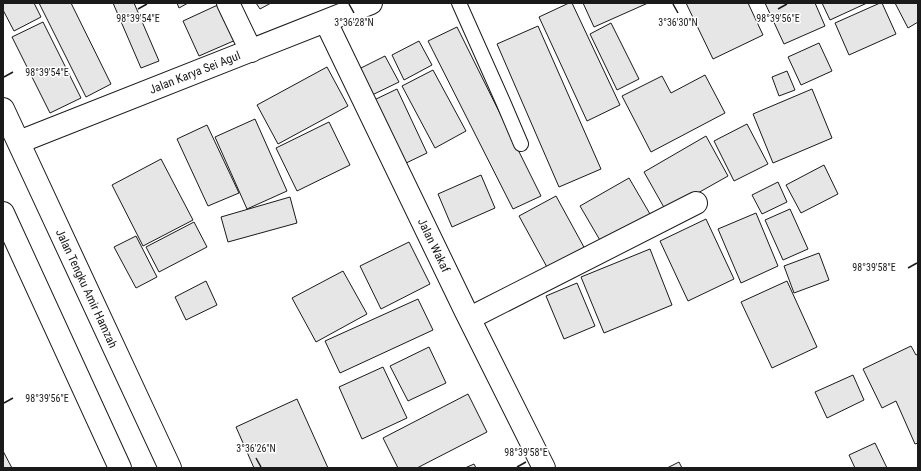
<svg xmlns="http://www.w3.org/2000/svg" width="921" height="471" viewBox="0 0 921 471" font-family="'Roboto Condensed',sans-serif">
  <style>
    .building { fill: #e6e6e6; stroke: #1a1a1a }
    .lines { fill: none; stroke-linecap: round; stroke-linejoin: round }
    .lane-casing { stroke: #1a1a1a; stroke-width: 16 }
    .street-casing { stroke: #1a1a1a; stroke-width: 24 }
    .secondary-casing { stroke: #1a1a1a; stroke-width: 24 }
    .primary-casing { stroke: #1a1a1a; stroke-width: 24 }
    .lane { stroke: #fff; stroke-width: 14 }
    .street { stroke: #fff; stroke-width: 22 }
    .secondary { stroke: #fff; stroke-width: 22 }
    .primary { stroke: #fff; stroke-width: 22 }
    .ticks { fill: none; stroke: #1a1a1a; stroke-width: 1.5 }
    .labels { text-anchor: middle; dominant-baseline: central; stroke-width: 3; stroke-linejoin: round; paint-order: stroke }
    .street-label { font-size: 12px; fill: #1a1a1a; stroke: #fff }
    .ticks-label { font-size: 10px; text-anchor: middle; fill: #1a1a1a; stroke: #fff; stroke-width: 3; stroke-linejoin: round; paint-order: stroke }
  </style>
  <rect width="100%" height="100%" fill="#fff"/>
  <path class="building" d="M3,3H34L41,17L14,31L3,10Z
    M39,3H71L111,84L86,97Z
    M113,3H134L159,61L141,68Z
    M177,3H188L179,8Z
    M222,3L238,39L199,56L183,21Z
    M256,3H271L260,9Z
    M569,3H572L620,105L587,121L539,17Z
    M583,3H648L594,27Z
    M686,3H748L763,35L713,59Z
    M765,3H815L825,26L784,44Z
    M822,3H867L830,20Z
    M880,3H882L896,34L849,55L835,23Z
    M895,3H918V22L908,28Z
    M43,22L81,98L50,113L12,37Z
    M611,23L639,79L617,90L590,34Z
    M538,26L601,169L559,187L497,44Z
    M457,27L541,196L513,209L428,41Z
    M419,41L432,65L404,80L392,55Z
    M819,43L832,71L801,85L788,57Z
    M385,56L399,82L370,96L357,70Z
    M327,67L348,106L278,144L257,105Z
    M433,70L466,131L435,148L402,86Z
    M787,71L795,90L779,96L772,77Z
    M705,75L725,113L651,152L622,96L662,76L671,93Z
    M397,89L427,153L402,165L372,101Z
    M812,89L832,138L773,163L753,114Z
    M255,119L287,191L247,209L215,137Z
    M329,122L350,165L297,191L276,148Z
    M747,124L768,164L734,181L714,141Z
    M207,125L239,193L208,206L177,139Z
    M706,136L728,176L666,211L644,172Z
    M161,159L193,220L143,246L112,185Z
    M824,165L838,194L801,213L786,185Z
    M481,175L495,208L452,227L438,194Z
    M629,178L650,214L601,242L580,206Z
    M778,182L787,202L762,214L752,195Z
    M556,196L585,249L548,269L519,216Z
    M290,197L297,223L228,242L221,217Z
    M790,209L808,249L783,260L765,220Z
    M756,213L778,266L741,283L718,229Z
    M706,219L734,279L688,301L660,241Z
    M194,222L207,247L159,272L146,247Z
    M136,236L157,277L136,288L114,247Z
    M409,242L430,284L381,309L360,266Z
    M650,249L672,305L604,333L581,277Z
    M819,253L829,280L794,293L784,266Z
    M343,271L367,314L316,342L292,298Z
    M206,281L217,305L186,320L175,297Z
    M787,281L817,347L772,368L741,302Z
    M577,283L595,326L564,339L546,296Z
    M418,299L433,330L340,373L325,341Z
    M911,346L916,355L918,354V443L915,444L896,401L882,408L863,369Z
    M429,347L446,383L408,401L390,366Z
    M383,367L407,418L362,439L339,387Z
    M853,375L864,400L827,418L815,392Z
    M468,394L487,432L417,468H398L383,438Z
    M297,399L328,468H254L236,427Z
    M875,443L887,468H855L849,455Z
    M3,451L12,468H3Z
    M679,462L682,468H667Z
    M474,464L476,468H465Z"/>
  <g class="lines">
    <defs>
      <path id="lane" d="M459,3L504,104L521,144"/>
      <g id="street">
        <path d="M228,3L251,51"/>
        <path id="s1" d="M326,22L466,312L544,468"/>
        <path d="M470,318L696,203"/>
      </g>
      <g id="secondary">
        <path id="s2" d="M19,142L371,3"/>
      </g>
      <g id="primary">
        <path id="s3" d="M3,109L170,468"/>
        <path d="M3,213L120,468"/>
      </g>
    </defs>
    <use href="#lane" class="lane-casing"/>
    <use href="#street" class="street-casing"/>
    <use href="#secondary" class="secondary-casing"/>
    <use href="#primary" class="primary-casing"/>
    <use href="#lane" class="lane"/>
    <use href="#street" class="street"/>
    <use href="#secondary" class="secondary"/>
    <use href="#primary" class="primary"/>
  </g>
  <path class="ticks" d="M349,4L354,13M673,4L678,13M138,9L147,4M778,9L787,4M4,77L13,72M908,268L917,263M4,403L13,398M256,458L261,467M517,467L526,462"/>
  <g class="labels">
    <g class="street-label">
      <text stroke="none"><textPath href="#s2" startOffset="189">Jalan Karya Sei Agul</textPath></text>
      <text stroke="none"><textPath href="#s1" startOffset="248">Jalan Wakaf</textPath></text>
      <text stroke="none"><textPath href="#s3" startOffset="198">Jalan Tengku Amir Hamzah</textPath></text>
    </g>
  </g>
  <g class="ticks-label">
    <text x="138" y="22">98°39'54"E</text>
    <text x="778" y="22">98°39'56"E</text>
    <text x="354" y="26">3°36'28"N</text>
    <text x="678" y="26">3°36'30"N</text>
    <text x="47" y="76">98°39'54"E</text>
    <text x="874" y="271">98°39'58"E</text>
    <text x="47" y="402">98°39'56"E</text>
    <text x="256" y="452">3°36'26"N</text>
    <text x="526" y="456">98°39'58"E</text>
  </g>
  <rect width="921" height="471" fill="none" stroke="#1a1a1a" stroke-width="8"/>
</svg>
